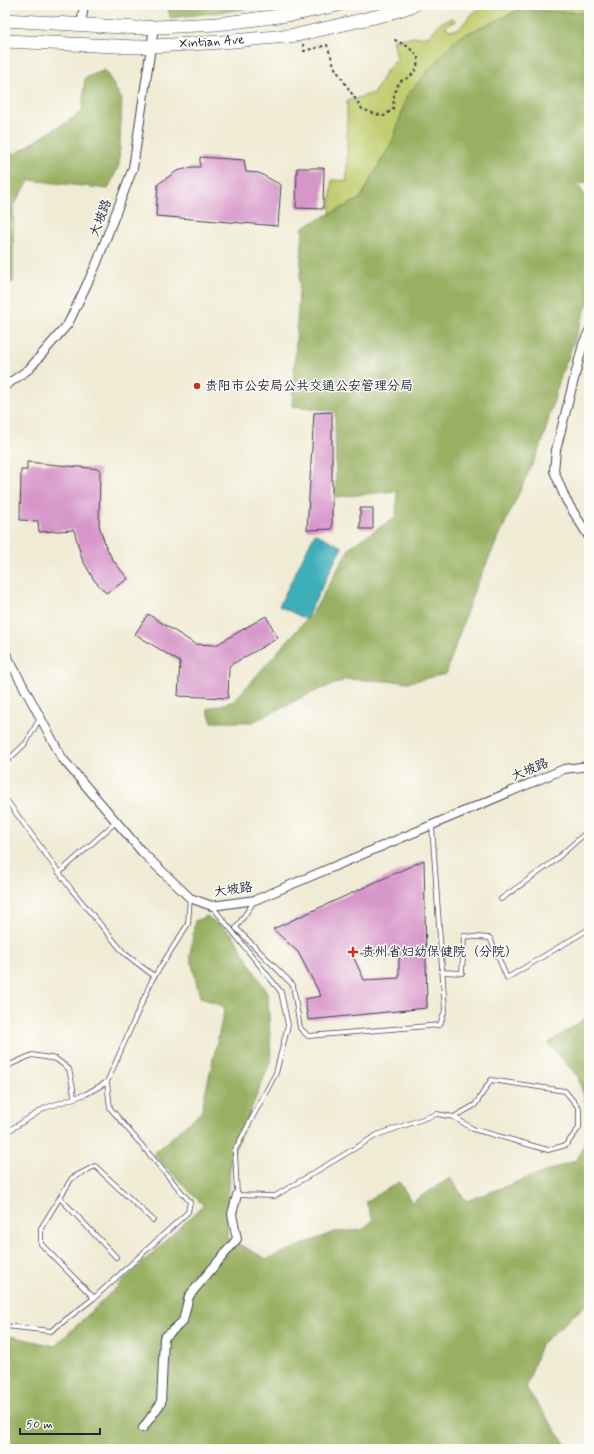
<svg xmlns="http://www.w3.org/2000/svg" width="594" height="1454" viewBox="0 0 594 1454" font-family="Mynerve,'LXGW WenKai TC',sans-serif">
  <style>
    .green { fill: #c1cd6f; stroke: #727855 }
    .forest { fill: #98b062; stroke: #5d694e }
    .water { fill: #3eafb9; stroke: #30687a }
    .building { fill: #d796c9; fill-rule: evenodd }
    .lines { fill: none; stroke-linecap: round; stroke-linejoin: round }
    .service-casing { stroke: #414052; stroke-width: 5.5 }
    .minor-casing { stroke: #414052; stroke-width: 10 }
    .primary-casing { stroke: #414052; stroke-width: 14 }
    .path { stroke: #414052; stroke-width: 2; stroke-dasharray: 3 3; stroke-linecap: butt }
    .service { stroke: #fff; stroke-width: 4 }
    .minor { stroke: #fff; stroke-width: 8 }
    .primary { stroke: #fff; stroke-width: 13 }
    .poi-dot { fill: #c8321e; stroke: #fdfcf7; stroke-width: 1.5 }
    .labels { text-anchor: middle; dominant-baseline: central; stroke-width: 3; stroke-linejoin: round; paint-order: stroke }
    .street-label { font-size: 13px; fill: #22223b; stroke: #fdfcf7 }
    .poi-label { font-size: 13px; fill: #22223b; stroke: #fdfcf7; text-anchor: start }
  </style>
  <rect width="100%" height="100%" fill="#fdfcf7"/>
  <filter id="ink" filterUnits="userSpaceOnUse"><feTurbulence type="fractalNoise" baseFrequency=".025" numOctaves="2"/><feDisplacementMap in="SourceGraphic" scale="8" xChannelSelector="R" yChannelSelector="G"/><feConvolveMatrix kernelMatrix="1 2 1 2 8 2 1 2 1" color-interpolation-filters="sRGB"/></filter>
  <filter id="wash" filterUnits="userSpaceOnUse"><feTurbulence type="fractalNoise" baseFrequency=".012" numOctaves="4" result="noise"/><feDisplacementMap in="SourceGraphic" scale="16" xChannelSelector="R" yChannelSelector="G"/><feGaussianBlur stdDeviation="0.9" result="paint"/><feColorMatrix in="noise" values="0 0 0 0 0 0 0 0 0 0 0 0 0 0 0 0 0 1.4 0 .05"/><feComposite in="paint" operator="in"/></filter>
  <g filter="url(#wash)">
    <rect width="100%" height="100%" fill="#f0ebd4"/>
    <path class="green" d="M497,5H530L589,9V13L519,10L407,95L394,138L360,199L330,214L332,180L347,181V101L374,93L386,71L397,59L393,39L429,36L440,23L451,18L456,21L455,22L448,24L446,28C461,36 465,17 476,11C482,6 490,11 497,5Z"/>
    <path class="forest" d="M168,5H280L170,18Z
      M519,10L589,13V181L578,185L589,202V300L558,385L542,443L473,593L446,674L409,682L347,679L309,694L253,722H212L207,709L234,701L313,612L351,546L396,517L397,491L336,497L335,411L292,406L303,227L360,199L394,138L407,95L457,38Z
      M105,70L122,100L119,165L108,189L30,180L13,206V282L5,286V154L17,153L82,112L85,78Z
      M207,916L233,935L268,995L271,1060L230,1162L227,1238L267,1259L334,1232L362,1230L373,1220L366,1202L399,1182L412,1202L450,1178L466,1201L577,1160L589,1134V1302L541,1344L526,1388L569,1449H5V1335L55,1346L203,1205L153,1154L201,1112L225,1007L200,997L190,956L195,921Z
      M589,1016V1114L578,1077L548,1043Z"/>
    <path class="water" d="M315,533L342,547L306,619L279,606Z"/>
    <g id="blocks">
      <path class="building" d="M200,157L244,160L246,172L259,173L281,185L278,226L156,216L158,184L177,171L193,167H200Z
        M297,168H324L323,209L296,208Z
        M332,412V529L307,530L314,413Z
        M27,462L100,469L99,525L105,544L112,559L128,579L106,593L94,580L82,559L74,530L39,532L38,521L20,520L21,470H27Z
        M360,508H373V529H360Z
        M148,614L195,644L216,645L266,616L278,638L229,666L228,698L178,696L180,662L135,634Z
        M424,860L427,1008L308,1020L305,999L321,996L298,952L273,929ZM399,953V978L364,980L352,954Z"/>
    </g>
  </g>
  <g filter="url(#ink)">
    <use href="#blocks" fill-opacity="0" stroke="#414052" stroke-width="1"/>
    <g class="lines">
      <defs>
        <path id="service" d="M5,763L26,743L40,718
          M5,798L71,889L124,953L154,976
          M59,873L116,822
          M501,899L553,862L589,830
          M255,900L236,928L293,985L300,1028L308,1036L440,1025L445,1010L432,826
          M212,906L281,992L288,1025L276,1073L235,1150L237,1195L275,1196L377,1135L437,1114L454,1117L475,1105L491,1080L565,1091L579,1108V1128L566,1145L548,1150L473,1129L454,1117
          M442,972L462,973L464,936L490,938L507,978L589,929
          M5,1067L32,1055L56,1059L69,1069L73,1088L74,1098
          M5,1133L45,1108L86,1094L107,1082L152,980L188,924L190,898
          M60,1198L116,1257
          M94,1298L41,1244V1228L72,1178L95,1166L153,1220
          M5,1326L51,1331L94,1298L188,1212L190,1202L110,1108L107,1082"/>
        <path id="minor" d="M81,25L84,5
          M589,331L583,344L556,450L554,471L566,500L589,537
          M5,386L29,369L68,324L96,265L133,168L154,27
          M5,652L62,758L143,853L190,898L212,906L255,900L564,769L589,766
          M143,1428L161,1403L164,1338L183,1321L189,1296L237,1239L232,1214L237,1195"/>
        <path id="primary" d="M5,20L137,28L217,24L295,14L338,5
          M5,41L137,47L222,42L297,35L383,15L414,5"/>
      </defs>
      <use href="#service" class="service-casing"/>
      <use href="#minor" class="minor-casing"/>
      <use href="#primary" class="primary-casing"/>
      <path class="path" d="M303,44L304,51L327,45L335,68L362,109L375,114L384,116L393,109L394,95L399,82C414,75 418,72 418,56L407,46L393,39"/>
      <use href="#service" class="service"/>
      <use href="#minor" class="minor"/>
      <use href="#primary" class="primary"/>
    </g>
  </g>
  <g class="poi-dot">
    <circle cx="197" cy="386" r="4"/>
    <path d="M351 946h4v4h4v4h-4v4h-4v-4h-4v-4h4z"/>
  </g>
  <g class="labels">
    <g class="street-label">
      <text transform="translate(212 42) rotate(-4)">Xintian Ave</text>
      <text transform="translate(101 218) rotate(-69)">大坡路</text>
      <text transform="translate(530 770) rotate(-23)">大坡路</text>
      <text transform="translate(233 890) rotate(-8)">大坡路</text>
    </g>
    <g class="poi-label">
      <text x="205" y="386">贵阳市公安局公共交通公安管理分局</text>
      <text x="362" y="952">贵州省妇幼保健院（分院）</text>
    </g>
  </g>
  <rect width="594" height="1454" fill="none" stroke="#fdfcf7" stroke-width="20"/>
  <path d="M20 1428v6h80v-6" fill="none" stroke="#22223b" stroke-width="2"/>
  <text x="26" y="1428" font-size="12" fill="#22223b" stroke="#fdfcf7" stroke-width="3" paint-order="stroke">50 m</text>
</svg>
